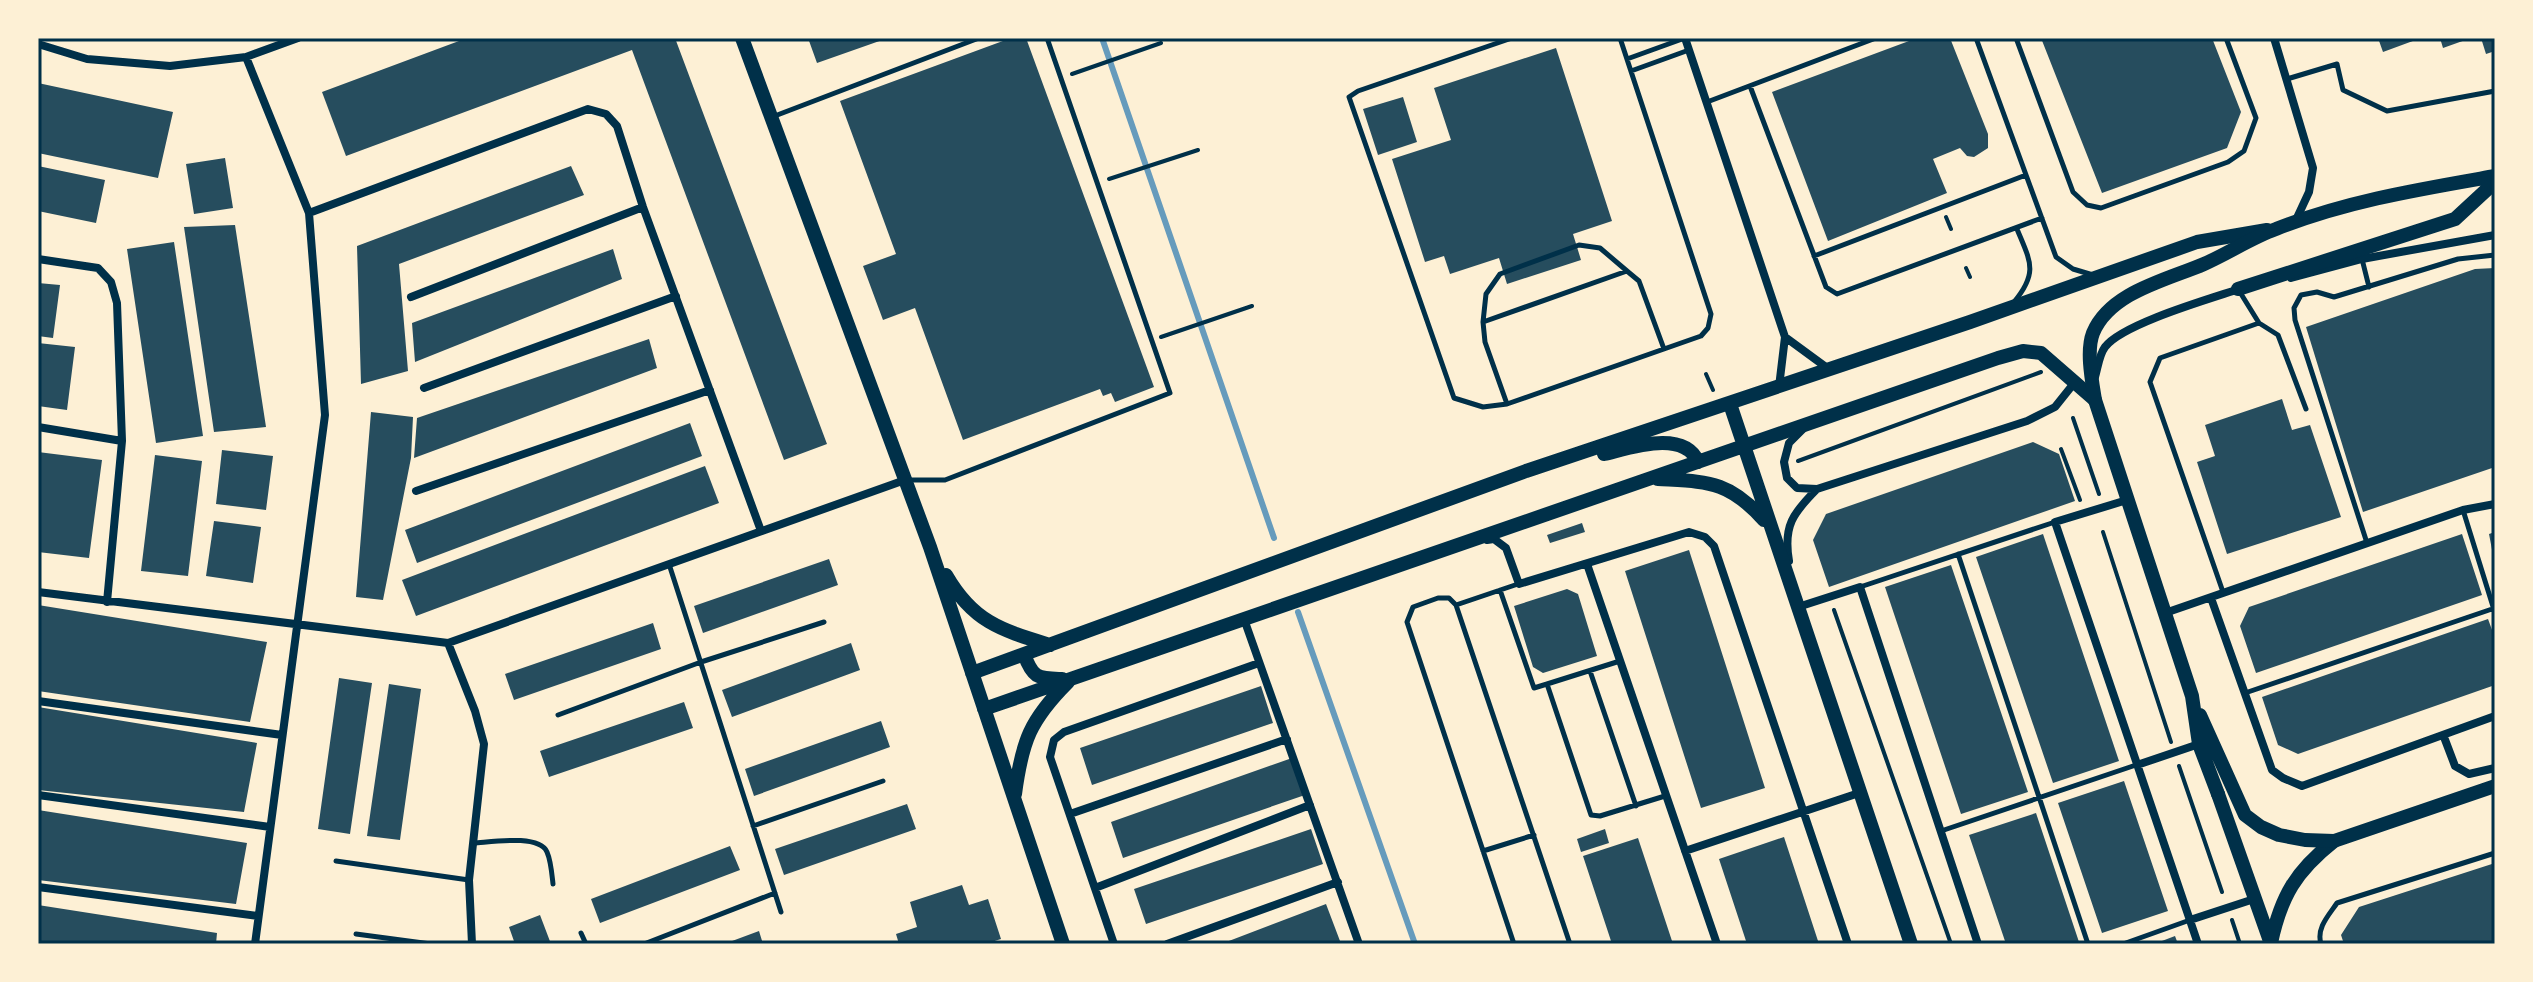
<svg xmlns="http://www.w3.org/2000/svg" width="2533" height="982" viewBox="0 0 2533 982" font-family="Ubuntu,sans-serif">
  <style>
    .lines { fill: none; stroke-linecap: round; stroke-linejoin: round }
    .stream { stroke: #669bbc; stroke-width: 6 }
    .building { fill: #264d5e }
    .path { stroke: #003049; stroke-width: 4 }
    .service { stroke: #003049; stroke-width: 5 }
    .minor { stroke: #003049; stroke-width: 8 }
    .tertiary { stroke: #003049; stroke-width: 14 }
    .secondary { stroke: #003049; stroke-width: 14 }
    .neatline { fill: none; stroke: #003049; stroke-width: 3 }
  </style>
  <rect width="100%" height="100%" fill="#fdf0d5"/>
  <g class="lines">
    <path class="stream" d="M1102,38L1274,538
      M1298,612L1415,944"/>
  </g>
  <path class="building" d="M467,38H675L827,444L784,460L632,50L346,156L322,92Z
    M808,38H888L817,63Z
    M1011,38H1026L1154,387L1115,402L1111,393L1103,396L1100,389L963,440L915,308L883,320L863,266L896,254L840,101Z
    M1917,38H1950L1988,134V148L1974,157L1967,156L1960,148L1933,159L1947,193L1828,241L1772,92Z
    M2041,38H2212L2241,112L2227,148L2102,193Z
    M2378,38H2421L2383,52Z
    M2440,38H2471L2443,48Z
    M2481,38H2495V51L2486,54Z
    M1556,48L1612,221L1573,234L1581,260L1507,284L1499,258L1450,274L1444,256L1425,262L1392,159L1451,140L1434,88Z
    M38,83L173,112L158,178L38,153Z
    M1403,97L1417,142L1378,155L1363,109Z
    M225,158L233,208L194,214L186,164Z
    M38,166L105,180L96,223L38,211Z
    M571,166L584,195L399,264L408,371L361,384L357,246Z
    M235,225L266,427L214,432L184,227Z
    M174,242L203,436L156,443L127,249Z
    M613,249L622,279L415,362L412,323Z
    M2495,268V467L2363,512L2306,327L2475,269Z
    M38,283L60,285L53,338L38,336Z
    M649,339L657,368L414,458L417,418Z
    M38,343L75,347L67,410L38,406Z
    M2282,399L2292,430L2310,425L2341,517L2227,554L2197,462L2215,456L2205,425Z
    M371,412L413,417L411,458L383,600L356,597Z
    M690,423L702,456L417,563L405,530Z
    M2033,442L2059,454L2075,501L1829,587L1813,540L1826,514Z
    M222,450L273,456L266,510L216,504Z
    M38,452L102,460L89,558L38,552Z
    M155,455L202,461L188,576L141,571Z
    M705,466L719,503L416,616L402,580Z
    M214,521L261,527L253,583L206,576Z
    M1582,523L1585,532L1550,543L1547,535Z
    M2495,532V560H2494L2489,534Z
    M2043,534L2119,761L2053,783L1976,557Z
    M2462,534L2482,595L2256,673L2240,626L2249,607Z
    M1689,550L1765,788L1701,808L1625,571Z
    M829,559L838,585L703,633L694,606Z
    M1951,565L2028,792L1961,814L1885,587Z
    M1567,589L1578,594L1597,656L1543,673L1533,667L1514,606Z
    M38,605L267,642L250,722L38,691Z
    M2488,619L2495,638V685L2298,754L2278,745L2262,697Z
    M653,623L661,649L514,700L505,674Z
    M851,643L860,670L732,717L722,690Z
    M339,678L372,683L350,834L318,829Z
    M389,684L421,689L400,840L367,836Z
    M1261,686L1273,723L1092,785L1080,748Z
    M684,702L693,728L549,777L540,751Z
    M38,707L257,743L244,812L38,790Z
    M881,721L890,747L754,796L745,769Z
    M1292,758L1305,795L1123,858L1111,822Z
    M2124,781L2168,911L2102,933L2058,803Z
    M907,804L916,829L784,875L775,849Z
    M38,810L247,843L236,904L38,880Z
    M2036,813L2079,942L2074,944H2006L1969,835Z
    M1311,829L1323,864L1146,924L1134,889Z
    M1605,829L1609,843L1581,852L1577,839Z
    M1784,837L1819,944H1747L1719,859Z
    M1638,838L1673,944H1612L1583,856Z
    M730,846L740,870L600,923L591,899Z
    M2495,863V944H2344L2341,935L2359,907Z
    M962,885L969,905L988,899L1001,939L985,944H899L896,934L917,927L910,902Z
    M1326,904L1340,941L1332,944H1221Z
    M38,905L217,933L216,944H38Z
    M540,915L551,944H515L509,927Z
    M759,931L763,944H724Z
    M2175,936L2178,944H2154Z"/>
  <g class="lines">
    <path class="path" d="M1072,74L1161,43
      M1109,179L1198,150
      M1946,217L1951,229
      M1966,268L1970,277
      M1161,337L1252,306
      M1706,374L1713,390
      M2073,418L2099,494
      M2061,449L2080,500
      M1798,461L2041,372
      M2103,532L2171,742
      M1834,610L1951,944
      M2179,766L2222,892
      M2232,920L2240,944"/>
    <path class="service" d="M1512,38L1358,91L1349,97L1454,398L1483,407L1507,404L1701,336L1708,328L1711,314L1620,38
      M1976,38L2056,257L2073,269L2093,275
      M2016,38L2073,192L2087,205L2101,208L2228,162L2244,151L2256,118L2226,38
      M1627,59L1685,38
      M1631,71L1689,50
      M2287,79L2337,64L2343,90L2387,111L2495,91
      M1750,86L1826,287L1837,294L2042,218
      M1707,102L1876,38
      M772,117L979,38
      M1814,256L2026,175
      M2362,259L2369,287
      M2014,302C2039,272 2030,261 2017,229
      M1483,322L1486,294L1500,274L1579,245L1600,248L1627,271
      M2259,323L2278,335L2306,409
      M1507,404L1485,342L1483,322L1627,271L1639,281L1664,349
      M906,480H945L1170,393L1047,38
      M2463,510L2495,613
      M2367,543L2295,320L2294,308L2301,295L2317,292L2334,297L2458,259L2495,255
      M1958,554L2088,944
      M669,564L781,912
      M1518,584L1456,605L1570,944
      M1860,587L2055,522
      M1500,590L1534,688L1547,684
      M2223,592L2150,382L2160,358L2259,323L2238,289
      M1456,605L1449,598H1438L1413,607L1407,622L1514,944
      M1620,661L1547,684L1591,815L1600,816L1665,796
      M1590,671L1636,806
      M2245,693L2495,608
      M558,715L701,662L824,622
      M753,826L883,781
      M1941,831L2136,765
      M474,843C491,842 539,834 547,852C551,861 552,875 553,884
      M1483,851L1534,835
      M336,861L469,880
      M581,933L586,944
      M356,934L431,944
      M644,944L775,893
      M2123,944L2190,920
      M2321,944C2316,928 2329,915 2337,903L2495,853"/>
    <path class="minor" d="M1685,38L1785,337L1830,370
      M2274,38L2313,168L2309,192L2296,220
      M38,44L87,59L170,66L246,57L298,38
      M246,57L309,213L325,415L255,944
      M309,213L588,109L606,114L617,126L643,207L761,531
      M38,259L98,268L111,282L117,303L122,441L107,602
      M2291,278L2362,259L2495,235
      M411,297L643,207
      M2095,377C2098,367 2099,355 2105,347C2122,324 2209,299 2239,289
      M1779,387L1785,337
      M424,388L676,296
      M38,427L122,441
      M1803,429L1789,443L1784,462L1787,478L1797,488L1817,489
      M416,491L710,390
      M2127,500L2055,522L2198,944
      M1487,540L1494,539L1506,548L1519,584L1689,532L1705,537L1714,546L1848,944
      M1789,561C1783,526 1793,513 1817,489L2027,421L2055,407L2075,382
      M1587,564L1717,944
      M38,592L448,643L905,480
      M2211,598L2272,770L2283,778L2302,786L2495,716
      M1798,607L1860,587L1978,944
      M2165,613L2463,510L2495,504
      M1244,619L1359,944
      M448,643L475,711L484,744L469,880L472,944
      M38,701L282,735
      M2444,737L2455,766L2469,774L2495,768
      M2137,765L2199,744
      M38,795L270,827
      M1070,814L1287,739
      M1685,851L1859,793
      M38,887L258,916
      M1095,888L1310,805
      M2190,920L2254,899
      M1114,944L1050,757L1054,740L1064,732L1259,663
      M1167,944L1338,882"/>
    <path class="tertiary" d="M742,38L930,547L1063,944
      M1730,404L1911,944
      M1604,454C1630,448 1684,429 1698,462
      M1658,479C1708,482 1728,480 1764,520
      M946,575C973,622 1001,630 1050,645
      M1024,654C1033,679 1038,678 1062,679
      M972,673L1526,471L1970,322L2197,242L2267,230
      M984,709L1998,358L2023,351L2041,353L2095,400
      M1015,794C1022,741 1030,720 1068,682
      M2218,794L2271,944
      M2271,943C2281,896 2296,871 2334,841"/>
    <path class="secondary" d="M2238,289L2455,219L2495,182
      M2200,715L2245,815L2261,827L2279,835L2305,840L2334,841L2495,786
      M2218,794L2199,744L2192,696L2095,400C2092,381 2086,351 2093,333C2110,292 2167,280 2204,264C2229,253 2251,238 2276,229C2346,201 2421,189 2495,176"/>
  </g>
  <rect width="2533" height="982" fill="none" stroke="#fdf0d5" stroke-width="80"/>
  <rect x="40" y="40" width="2453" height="902" class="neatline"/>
</svg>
